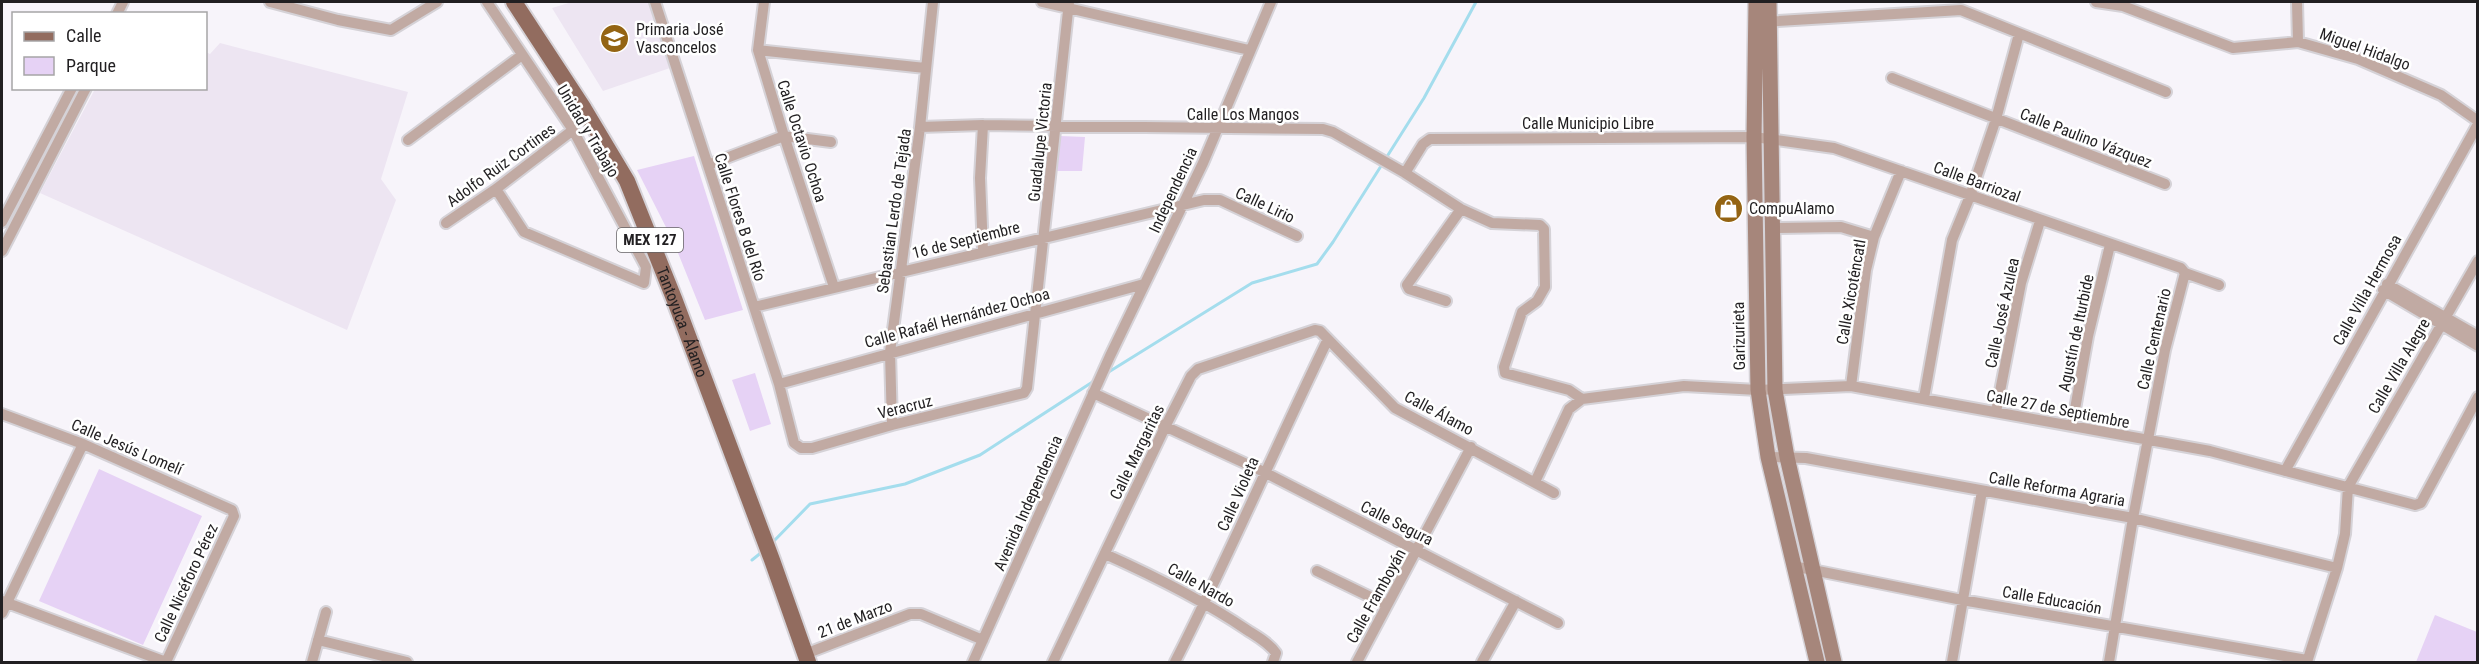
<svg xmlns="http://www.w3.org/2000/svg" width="2479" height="664" viewBox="0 0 2479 664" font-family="'Roboto Condensed',sans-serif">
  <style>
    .built { fill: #ede5f2 }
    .green { fill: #e6d2f5 }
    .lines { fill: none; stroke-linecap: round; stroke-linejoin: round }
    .stream { stroke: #a4dded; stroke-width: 3 }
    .minor-casing { stroke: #d5d2d7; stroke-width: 14 }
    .secondary-casing { stroke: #d5d2d7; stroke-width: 18 }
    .primary-casing { stroke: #d5d2d7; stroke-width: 20 }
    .minor { stroke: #c1aaa3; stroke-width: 10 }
    .secondary { stroke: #a6867b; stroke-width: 15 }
    .primary { stroke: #926c5f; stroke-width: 16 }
    .labels { text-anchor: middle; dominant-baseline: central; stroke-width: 5; stroke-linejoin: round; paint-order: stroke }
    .shield { fill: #fff; stroke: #646264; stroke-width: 1.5 }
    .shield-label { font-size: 15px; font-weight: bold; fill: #211f21 }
    .poi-label { font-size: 16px; fill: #211f21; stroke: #fff; text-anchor: start }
    .street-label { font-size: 16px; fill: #211f21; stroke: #fff }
  </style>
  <rect width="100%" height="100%" fill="#f7f4fa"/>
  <path class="built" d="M572,2H649L670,68L603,91L552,8Z
    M220,43L408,92L381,179L396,200L347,330L40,193L95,89L206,88V52L210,54Z"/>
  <path class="green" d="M1060,136L1085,137L1082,171H1055Z
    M694,156L743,310L705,320L674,243L637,170Z
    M755,373L771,424L750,431L732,380Z
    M99,469L202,516L143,645L39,601Z
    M2435,615L2477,632V662H2416Z"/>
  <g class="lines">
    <path class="stream" d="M1107,373L1252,283L1317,264L1333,242L1424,98L1476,2
      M772,543L810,504L905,484L980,455L1094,381
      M752,560L762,552"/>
    <defs>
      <path id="minor" d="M270,2L338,20L391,30L437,2
        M487,2L573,130L646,267L644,283L524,232L496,189
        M655,2L779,384L794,443L801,448H812L892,425L1024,393L1027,388L1069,2
        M764,2L758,50L784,136L834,287
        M1042,2L1249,50
        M2096,2L2123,6L2233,48L2298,42L2358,59L2441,95L2478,121
        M2297,2L2298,42
        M117,14L123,2
        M1763,22L1961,10L2166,92
        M758,50L925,68
        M1892,78L2165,184
        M920,127L983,125L1323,129L1333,132L1405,173L1461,209L1492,223L1540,225L1544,229L1545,287L1537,301L1522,312L1504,367L1505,373L1569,390L1582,399
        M408,140L522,55
        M708,165L784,136L831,142
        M1405,173L1423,144L1430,139L1754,137L1834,148L2181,268L2185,273L2219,285
        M2,222L72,88
        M446,223L496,189L573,130
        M1772,228L1841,227L1874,237
        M2,251L86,88
        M983,251L980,178L983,125
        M2387,284L2478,336
        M2383,290L2478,346
        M1446,301L1409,289L1407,285L1461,209
        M754,307L1204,200H1220L1297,236
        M779,384L1144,284
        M1851,386L1866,270L1874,237L1901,171
        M1093,393L1264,472L1558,623
        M1924,398L1952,240L1970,196L1996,119L2019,34
        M1996,412L2021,283L2040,221
        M2,414L83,444L232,510L234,516L166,662
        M892,425L890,352L920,127L933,2
        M2072,426L2088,336L2110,245
        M1768,457L1806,458L2133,518L2337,568
        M2285,471L2478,124
        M1535,482L1569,409L1582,399L1684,386L1758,390L1851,386L2210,451L2415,505L2421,503L2478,397
        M1105,554C1154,576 1203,600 1247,630C1258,637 1269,643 1276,653L1273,662
        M1793,566L1962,600L2307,660
        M1317,571L1387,605
        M2,601L166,662
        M2,613L83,444
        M318,640L407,662
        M805,654L910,614H921L983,640
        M312,662L326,612
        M973,662L1110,356L1203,163L1271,2
        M1053,662L1166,425L1191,376L1198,369L1315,330L1320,331L1395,408L1554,493
        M1175,662C1229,556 1276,446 1328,339
        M1357,662L1471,447
        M1482,662L1516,601
        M1952,662L1982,491
        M2109,662L2133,518L2165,350L2185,273
        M2307,662L2337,568L2345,534L2348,487L2478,261"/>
      <path id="secondary" d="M1756,2L1754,137L1758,390L1768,457L1817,662
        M1769,2L1775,390L1787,457L1834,662"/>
      <g id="primary">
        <path id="s1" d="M514,2L584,109L627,181L675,301L772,560L808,662"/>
      </g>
    </defs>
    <use href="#minor" class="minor-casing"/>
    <use href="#secondary" class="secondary-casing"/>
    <use href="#primary" class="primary-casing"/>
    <use href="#minor" class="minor"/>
    <use href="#secondary" class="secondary"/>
    <use href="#primary" class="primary"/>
  </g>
  <defs>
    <symbol id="school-disc" viewBox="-11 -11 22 22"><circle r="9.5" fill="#946413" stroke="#fff"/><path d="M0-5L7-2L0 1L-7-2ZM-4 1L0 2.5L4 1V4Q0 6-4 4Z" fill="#fff"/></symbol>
    <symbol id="shop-disc" viewBox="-11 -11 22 22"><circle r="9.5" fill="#946413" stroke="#fff"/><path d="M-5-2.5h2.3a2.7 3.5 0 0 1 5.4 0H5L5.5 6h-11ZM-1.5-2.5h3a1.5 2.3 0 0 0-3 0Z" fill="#fff"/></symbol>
  </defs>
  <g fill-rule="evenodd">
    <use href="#school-disc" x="598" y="22" width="33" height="33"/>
    <use href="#shop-disc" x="1712" y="192" width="33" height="33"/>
  </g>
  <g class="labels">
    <rect class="shield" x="617" y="228" width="66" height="24" rx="4.5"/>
    <g class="shield-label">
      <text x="650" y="240">MEX 127</text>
    </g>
    <g class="poi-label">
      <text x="636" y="29">Primaria José<tspan x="636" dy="18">Vasconcelos</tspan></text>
      <text x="1749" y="208">CompuAlamo</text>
    </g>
    <g class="street-label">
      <text transform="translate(2365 49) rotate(20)">Miguel Hidalgo</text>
      <text x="1243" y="114">Calle Los Mangos</text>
      <text x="1588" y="123">Calle Municipio Libre</text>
      <text transform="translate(588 131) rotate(59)">Unidad y Trabajo</text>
      <text transform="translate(2086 138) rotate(21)">Calle Paulino Vázquez</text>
      <text transform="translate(802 141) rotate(72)">Calle Octavio Ochoa</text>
      <text transform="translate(1040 142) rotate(-84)">Guadalupe Victoria</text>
      <text transform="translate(501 165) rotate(-36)">Adolfo Ruiz Cortines</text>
      <text transform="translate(1977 182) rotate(20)">Calle Barriozal</text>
      <text transform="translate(1173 190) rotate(-65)">Independencia</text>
      <text transform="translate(1265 205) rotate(25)">Calle Lirio</text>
      <text transform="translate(894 211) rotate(-82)">Sebastian Lerdo de Tejada</text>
      <text transform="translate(740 217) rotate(72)">Calle Flores B del Río</text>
      <text transform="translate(966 240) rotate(-14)">16 de Septiembre</text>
      <text transform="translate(2367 290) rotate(-61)">Calle Villa Hermosa</text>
      <text transform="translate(1851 292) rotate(-80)">Calle Xicoténcatl</text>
      <text transform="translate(2002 313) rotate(-78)">Calle José Azulea</text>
      <text transform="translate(957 318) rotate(-15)">Calle Rafaél Hernández Ochoa</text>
      <text stroke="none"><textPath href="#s1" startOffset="363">Tantoyuca - Álamo</textPath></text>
      <text transform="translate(2076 333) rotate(-78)">Agustín de Iturbide</text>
      <text transform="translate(1739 336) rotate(-91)">Garizurieta</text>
      <text transform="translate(2154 339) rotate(-77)">Calle Centenario</text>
      <text transform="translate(2399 366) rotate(-60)">Calle Villa Alegre</text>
      <text transform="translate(905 407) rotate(-14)">Veracruz</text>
      <text transform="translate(2058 409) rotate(11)">Calle 27 de Septiembre</text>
      <text transform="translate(1439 413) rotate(28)">Calle Álamo</text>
      <text transform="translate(127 447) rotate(23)">Calle Jesús Lomelí</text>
      <text transform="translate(1137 452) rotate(-64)">Calle Margaritas</text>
      <text transform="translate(2057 489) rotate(10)">Calle Reforma Agraria</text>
      <text transform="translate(1238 494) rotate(-66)">Calle Violeta</text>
      <text transform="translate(1028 503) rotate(-66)">Avenida Independencia</text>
      <text transform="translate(1397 523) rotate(27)">Calle Segura</text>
      <text transform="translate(186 583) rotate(-65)">Calle Nicéforo Pérez</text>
      <text transform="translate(1201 585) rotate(29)">Calle Nardo</text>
      <text transform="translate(1376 596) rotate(-61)">Calle Framboyán</text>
      <text transform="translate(2052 600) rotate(10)">Calle Educación</text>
      <text transform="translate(855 619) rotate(-21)">21 de Marzo</text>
    </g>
  </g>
  <rect width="2479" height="664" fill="none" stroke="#211f21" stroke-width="6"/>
  <rect x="12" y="12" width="195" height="78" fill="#ffffff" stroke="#a6a5a6" stroke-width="1.5"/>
  <rect x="24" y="32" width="30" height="9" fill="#926c5f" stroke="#a6a5a6" stroke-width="1.5"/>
  <text x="66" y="42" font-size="18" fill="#211f21">Calle</text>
  <rect x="24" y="57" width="30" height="18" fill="#e6d2f5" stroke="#a6a5a6" stroke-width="1.5"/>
  <text x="66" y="72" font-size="18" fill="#211f21">Parque</text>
</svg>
